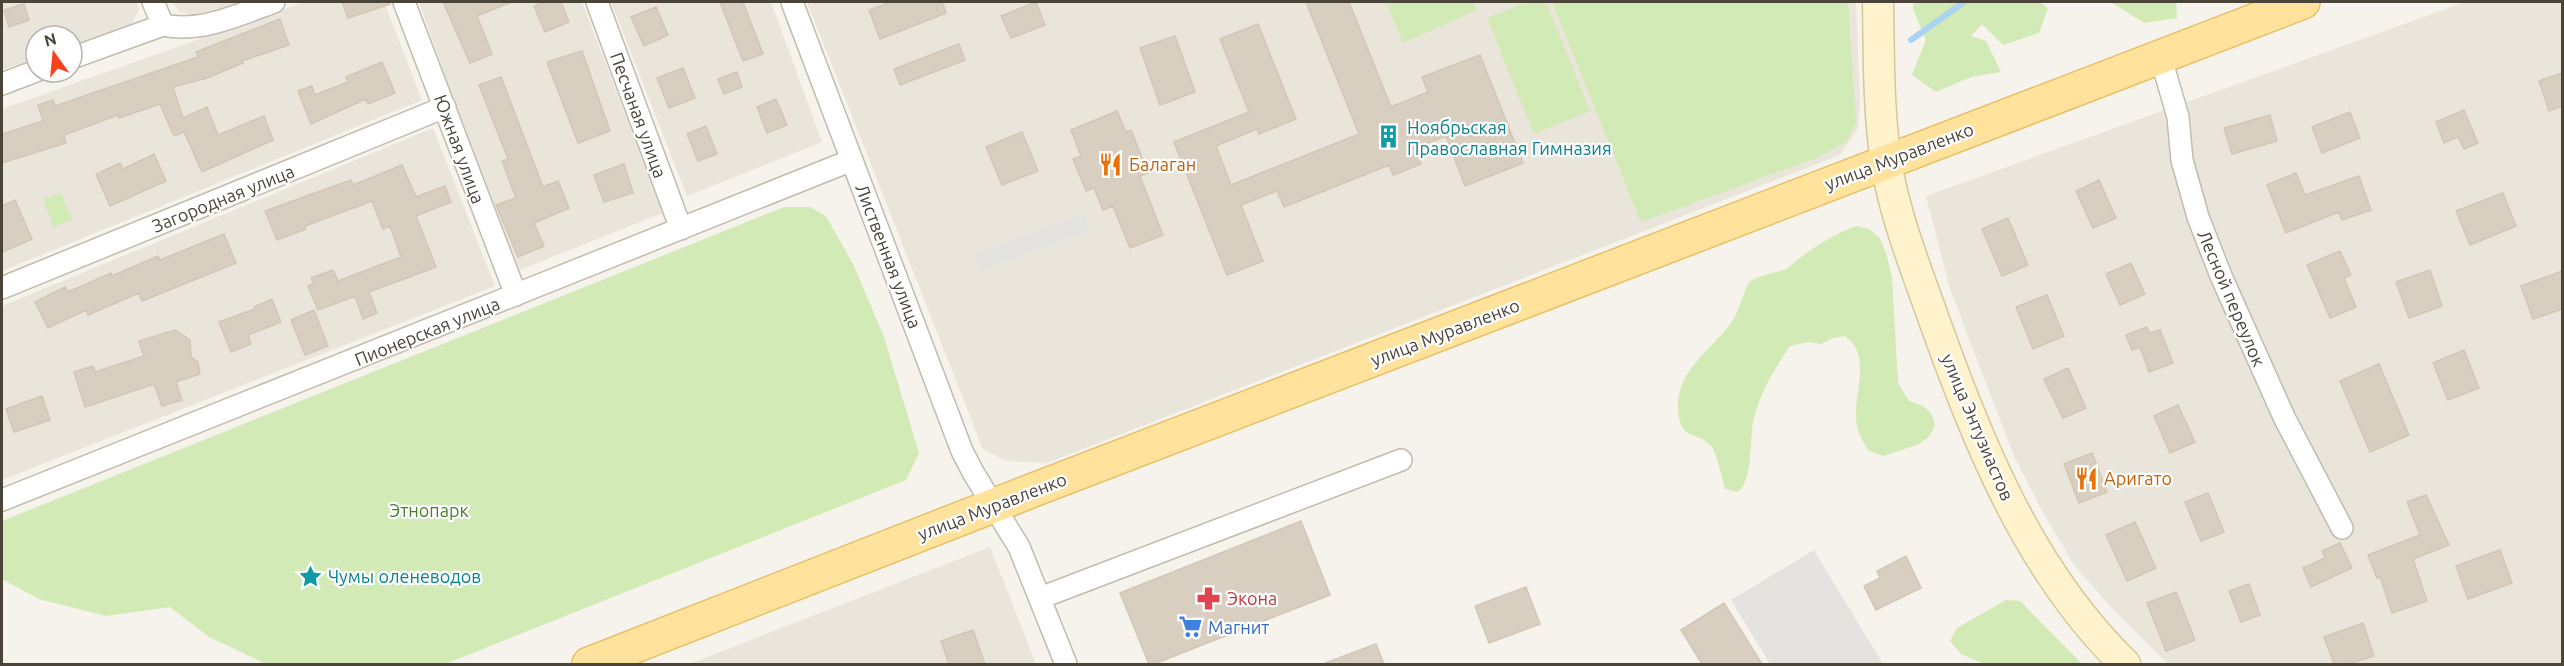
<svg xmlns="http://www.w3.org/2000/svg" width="2564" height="666" viewBox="0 0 2564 666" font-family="Ubuntu,sans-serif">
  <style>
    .residential { fill: #eae5da }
    .green { fill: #d2eab5 }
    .parking { fill: #e5e3e0 }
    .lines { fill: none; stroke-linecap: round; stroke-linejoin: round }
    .stream { stroke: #a9d4f2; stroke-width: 6 }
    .building { fill: #d8cfc1; stroke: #d3c7b4; stroke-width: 1.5 }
    .street-casing { stroke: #c2bbae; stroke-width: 24 }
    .secondary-casing { stroke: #d6c79b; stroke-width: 33 }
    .primary-casing { stroke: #e6c16a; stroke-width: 36 }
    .street { stroke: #fff; stroke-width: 21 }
    .secondary { stroke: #fff3cd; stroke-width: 30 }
    .primary { stroke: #ffe39c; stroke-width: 33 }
    .labels { text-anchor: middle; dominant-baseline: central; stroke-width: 4.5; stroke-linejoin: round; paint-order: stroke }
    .street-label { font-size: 18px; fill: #4b4439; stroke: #fff }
    .culture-label { font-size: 18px; fill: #0d838f; stroke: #fff; text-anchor: start }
    .food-label { font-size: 18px; fill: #c56008; stroke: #fff; text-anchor: start }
    .park-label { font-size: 18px; fill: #4a7f2a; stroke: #fff }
    .health-label { font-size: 18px; fill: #be3a42; stroke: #fff; text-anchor: start }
    .shop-label { font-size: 18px; fill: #366cbe; stroke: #fff; text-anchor: start }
  </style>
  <rect width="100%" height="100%" fill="#f6f3ec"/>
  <path class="residential" d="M2,2H136L139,9L132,24L72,45V36H36V58L2,70Z
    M172,2H242L203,17L180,12Z
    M304,2H384L422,100L2,271V109Z
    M419,2H582L663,213L520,270L455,104Z
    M611,2H771L822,142L687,196Z
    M807,2H1856L1860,99L1858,128L1840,155L1047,463L1006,461L983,449Z
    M2465,2H2562V664H2168L2109,605L2074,565L2041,509L2014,456L1950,289L1926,196Z
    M433,128L495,286L2,480V306Z
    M990,547L1036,664H689Z"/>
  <path class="green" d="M1386,2H1473L1477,10L1403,43Z
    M1528,2H1546L1590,111L1534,134L1487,18Z
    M1552,2H1848L1856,122L1846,142L1816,158L1641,222Z
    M1914,2H2039L2048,8L2039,33L2003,45L1982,24L1971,36L1986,41L2001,72L1971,77L1936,92L1912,75L1926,40L1913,9Z
    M2111,2H2176L2177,18L2144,23Z
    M61,193L72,220L54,227L43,199Z
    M784,207H810L826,216L854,266L884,337L919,453L906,480L445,664H266L209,637L170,607L106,616L39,599L2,579V521Z
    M1856,226L1869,229L1879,237L1886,253L1892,277L1898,383L1909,401C1925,406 1933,410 1935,427L1928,438L1917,445L1883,456L1869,451C1864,443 1859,435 1857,426C1851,396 1874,356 1845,336L1833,338L1821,344L1808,342L1790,346C1775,368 1761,391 1754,417C1749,437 1754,479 1738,492L1725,489C1722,479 1717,453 1711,446C1698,430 1680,443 1678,409C1676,368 1716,348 1734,318C1740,308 1745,286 1751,281C1759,275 1776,273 1786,269C1792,265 1798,259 1804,255C1820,243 1837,233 1856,226Z
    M2006,600L2020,601L2082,664H1985L1961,654L1950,641L1957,628Z"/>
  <path class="parking" d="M1083,213L1090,231L979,272L973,254Z
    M1814,550L1883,664H1770L1731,600Z"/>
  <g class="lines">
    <path class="stream" d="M1911,40L1964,2"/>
  </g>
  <path class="building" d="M342,2H389L390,4L348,18Z
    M443,2H512L477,16L492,54L470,63Z
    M545,2H561L569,22L545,32L534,6Z
    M720,2H743L763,54L743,61Z
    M891,2H942L946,13L880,39L869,10Z
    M1036,2L1045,25L1011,38L1001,16Z
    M1306,2H1349L1391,107L1428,92L1422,77L1480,55L1523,163L1465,186L1446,136L1415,148L1421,164L1393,175L1389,165L1284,207L1277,191L1241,205L1263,261L1227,275L1174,142L1249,112L1220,39L1258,24L1296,119L1259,134L1257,129L1216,146L1231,185L1359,134Z
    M24,4L29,20L9,27L4,10Z
    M656,7L668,35L644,46L631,17Z
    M280,19L289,45L242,61L243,63L207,78L173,87L183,118L207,107L218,135L264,116L273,140L202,172L184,132L174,136L160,104L119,118L118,115L64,135L66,143L2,163V134L43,121L38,105L53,100L55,106L198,57L196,52Z
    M1175,36L1195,92L1160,105L1140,48Z
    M959,44L965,60L900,85L894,69Z
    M582,51L610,131L578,143L547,62Z
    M382,62L395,93L368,104L366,99L311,124L298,91L312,86L315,95L348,82L346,77Z
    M683,68L695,98L669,108L657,78Z
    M737,72L742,87L724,94L718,79Z
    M2562,73V106L2549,111L2539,81Z
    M501,77L543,187L558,181L569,208L534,223L544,246L518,257L496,205L516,198L502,161L508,159L479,85Z
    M776,99L787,125L767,133L757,107Z
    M2464,110L2478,143L2464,149L2458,137L2444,143L2436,122Z
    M1117,111L1126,132L1131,130L1148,173L1140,176L1163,235L1130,248L1113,206L1103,210L1094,188L1086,191L1073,159L1081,156L1071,130Z
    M2350,112L2360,138L2322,153L2312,127Z
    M2270,115L2277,141L2232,154L2224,128Z
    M706,126L717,154L698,161L687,134Z
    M1022,132L1038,171L1002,185L986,147Z
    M154,154L166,181L110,206L96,174L120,163L123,169Z
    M624,164L633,193L604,202L594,175Z
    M402,165L416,197L445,186L451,202L416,216L436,267L369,292L377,313L363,319L355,296L318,310L308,286L314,284L311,278L333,270L338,281L401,257L390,226L383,229L372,201L305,226L306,229L277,240L265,211L351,180L353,185Z
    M2296,173L2305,195L2359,176L2371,210L2342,220L2339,212L2286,233L2267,185Z
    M2099,180L2116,218L2093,228L2076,191Z
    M2503,193L2516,226L2470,245L2456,211Z
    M15,200L32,239L2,252V206Z
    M2008,218L2028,265L2002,276L1982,229Z
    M224,234L236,263L142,301L139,293L88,315L86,310L48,328L35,302L65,287L68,292L111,273L112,276L158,256L160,260Z
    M2340,251L2351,275L2344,278L2356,307L2330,318L2307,265Z
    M2131,263L2145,294L2120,305L2106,274Z
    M2430,270L2442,306L2409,318L2396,282Z
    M2562,271V309L2533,319L2521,286Z
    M2047,295L2064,336L2033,349L2016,307Z
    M272,299L281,322L248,335L251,344L231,352L219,322L255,309L254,307Z
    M314,310L328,346L305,355L291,320Z
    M2147,327L2149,333L2160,330L2173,363L2149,372L2140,347L2132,350L2126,335Z
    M175,330L190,340L191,357L198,362L200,374L176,382L182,400L162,406L154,384L85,407L74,372L93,366L95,372L144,356L139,341Z
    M2464,350L2479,388L2448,400L2433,363Z
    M2379,364L2409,435L2370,452L2340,381Z
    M2068,368L2086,408L2063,418L2044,379Z
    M42,396L50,420L14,432L6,409Z
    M2178,405L2195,442L2170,453L2154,416Z
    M2092,453L2107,492L2079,503L2064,464Z
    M2208,493L2224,532L2201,541L2185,502Z
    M2426,495L2449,545L2413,559L2427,601L2392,613L2380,577L2377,578L2368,555L2420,535L2407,502Z
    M1301,521L1330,595L1154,664H1149L1120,593Z
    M2135,522L2156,568L2127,581L2106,535Z
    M2340,543L2352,568L2311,587L2303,568L2325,558L2322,551Z
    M2500,550L2512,583L2468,599L2456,566Z
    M1906,556L1921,588L1876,610L1864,586L1880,578L1877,571Z
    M2249,584L2260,615L2241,622L2229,591Z
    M1526,587L1540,624L1489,643L1475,606Z
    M2176,592L2195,640L2166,651L2147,603Z
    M1724,603L1762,664H1702L1681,630Z
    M2363,623L2374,656L2349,664H2334L2324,637Z
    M973,630L985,664H949L941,641Z
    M1376,644L1384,664H1325V663Z"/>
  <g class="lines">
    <defs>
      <path id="street" d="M153,2L163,25
        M404,2L516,295
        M597,2L681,229
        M792,2L962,451L974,474L1019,547L1066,664
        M2160,55L2178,117L2182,160L2198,217L2221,276L2284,417L2342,528
        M72,58L163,25C201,33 238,15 274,2
        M2,84L36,71
        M2,288L445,107
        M2,500L852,160
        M1040,598L1401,460"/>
      <path id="secondary" d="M1878,2C1879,54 1878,108 1886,161C1894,214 1915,266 1933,317C1978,442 2028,570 2125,664"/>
      <path id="primary" d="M589,664L1036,489L2303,2"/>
    </defs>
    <use href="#street" class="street-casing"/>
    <use href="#secondary" class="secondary-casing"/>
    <use href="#primary" class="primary-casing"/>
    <use href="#street" class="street"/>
    <use href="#secondary" class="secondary"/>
    <use href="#primary" class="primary"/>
  </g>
  <defs>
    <symbol id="building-bare" viewBox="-9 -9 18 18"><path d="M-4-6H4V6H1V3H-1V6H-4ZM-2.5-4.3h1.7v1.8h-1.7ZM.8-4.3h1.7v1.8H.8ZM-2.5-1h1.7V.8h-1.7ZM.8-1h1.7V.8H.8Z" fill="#0f9aa8" stroke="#fff" stroke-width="2.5" paint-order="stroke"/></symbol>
    <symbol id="restaurant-bare" viewBox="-9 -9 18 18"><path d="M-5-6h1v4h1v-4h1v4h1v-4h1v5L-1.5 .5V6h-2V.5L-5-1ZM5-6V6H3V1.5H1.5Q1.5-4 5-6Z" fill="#e8710a" stroke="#fff" stroke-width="2.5" paint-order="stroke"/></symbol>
    <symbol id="sight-bare" viewBox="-9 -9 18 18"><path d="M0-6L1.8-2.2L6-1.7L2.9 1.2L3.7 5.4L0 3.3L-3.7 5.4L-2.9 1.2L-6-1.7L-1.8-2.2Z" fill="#0f9aa8" stroke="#fff" stroke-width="2.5" paint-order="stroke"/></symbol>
    <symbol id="pharmacy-bare" viewBox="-9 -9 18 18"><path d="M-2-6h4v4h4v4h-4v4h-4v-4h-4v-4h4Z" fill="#e0444e" stroke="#fff" stroke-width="2.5" paint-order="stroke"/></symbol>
    <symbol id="supermarket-bare" viewBox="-9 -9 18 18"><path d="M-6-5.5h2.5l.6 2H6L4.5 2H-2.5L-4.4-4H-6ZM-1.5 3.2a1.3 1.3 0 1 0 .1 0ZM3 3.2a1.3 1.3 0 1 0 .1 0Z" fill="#3f7fe0" stroke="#fff" stroke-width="2.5" paint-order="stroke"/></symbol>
  </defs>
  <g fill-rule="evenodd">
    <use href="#building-bare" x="1372" y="120" width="33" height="33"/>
    <use href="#restaurant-bare" x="1094" y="148" width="33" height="33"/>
    <use href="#restaurant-bare" x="2070" y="462" width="33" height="33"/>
    <use href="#sight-bare" x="294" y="560" width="33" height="33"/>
    <use href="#pharmacy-bare" x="1192" y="582" width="33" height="33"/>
    <use href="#supermarket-bare" x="1174" y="610" width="33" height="33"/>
  </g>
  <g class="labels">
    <g class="street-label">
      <text transform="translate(639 115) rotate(70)">Песчаная улица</text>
      <text transform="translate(460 149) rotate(70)">Южная улица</text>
      <text transform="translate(1899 156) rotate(-21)">улица Муравленко</text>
      <text transform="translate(223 198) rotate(-22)">Загородная улица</text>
      <text transform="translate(889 256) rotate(69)">Лиственная улица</text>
      <text transform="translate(2232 298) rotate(67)">Лесной переулок</text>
      <text transform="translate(427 331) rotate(-22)">Пионерская улица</text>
      <text transform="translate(1445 332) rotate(-21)">улица Муравленко</text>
      <text transform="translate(1978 427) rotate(67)">улица Энтузиастов</text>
      <text transform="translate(992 506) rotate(-21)">улица Муравленко</text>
    </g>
    <g class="culture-label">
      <text x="1407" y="127">Ноябрьская<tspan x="1407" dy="21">Православная Гимназия</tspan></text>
      <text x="328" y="576">Чумы оленеводов</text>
    </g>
    <g class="food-label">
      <text x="1129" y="164">Балаган</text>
      <text x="2104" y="478">Аригато</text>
    </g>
    <g class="park-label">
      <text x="429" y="510">Этнопарк</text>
    </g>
    <g class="health-label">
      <text x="1227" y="598">Экона</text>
    </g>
    <g class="shop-label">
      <text x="1208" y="627">Магнит</text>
    </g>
  </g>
  <rect width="2564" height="666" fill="none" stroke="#4b4439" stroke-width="6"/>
  <g transform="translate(54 54) rotate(345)"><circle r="28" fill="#ffffff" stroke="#b7b4b0" stroke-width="1.5"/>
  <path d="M0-4.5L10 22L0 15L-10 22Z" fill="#fc3f1d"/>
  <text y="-9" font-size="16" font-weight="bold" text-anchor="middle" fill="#4b4439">N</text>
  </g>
</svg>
